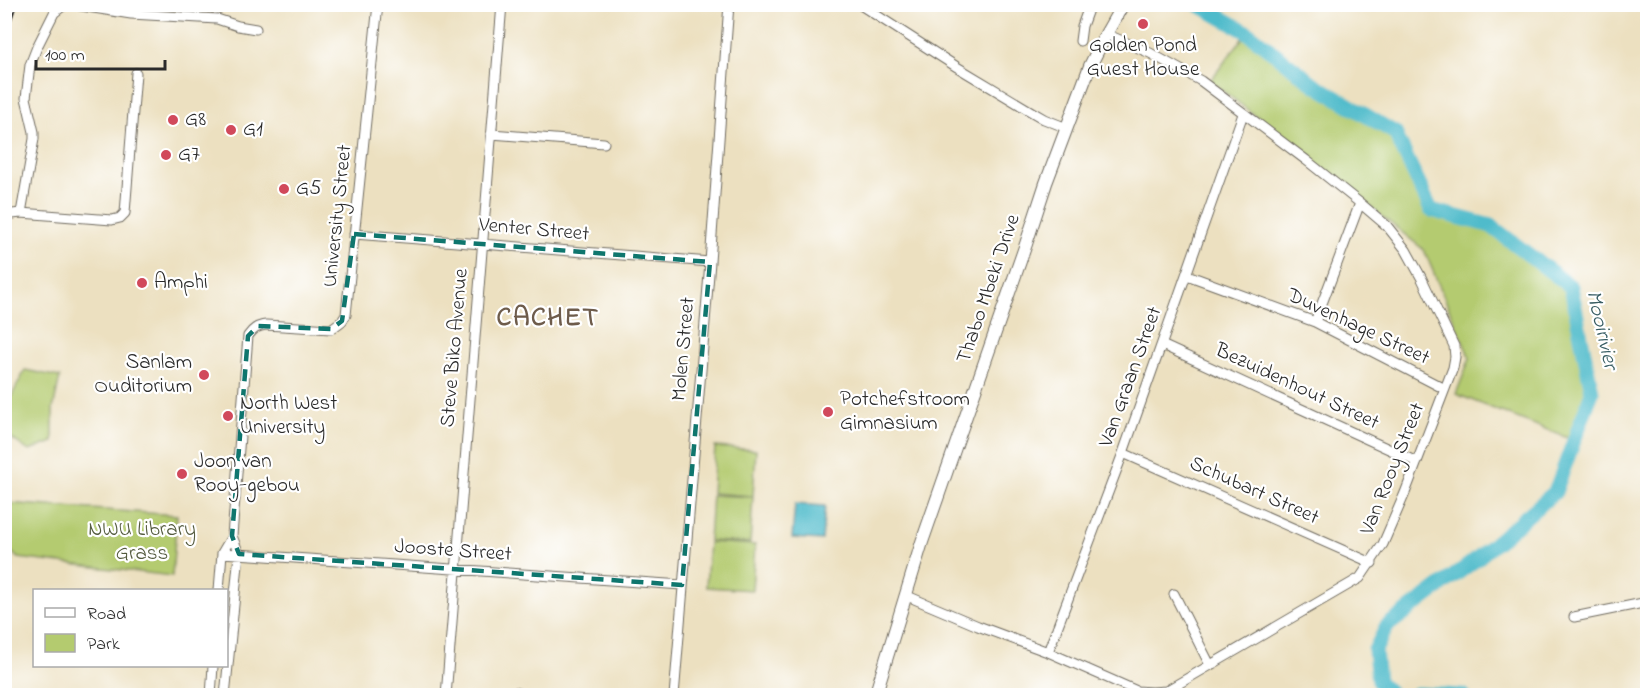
<svg xmlns="http://www.w3.org/2000/svg" width="1652" height="700" viewBox="0 0 1652 700" font-family="'Indie Flower',sans-serif">
  <style>
    .green { fill: #b4cb6f; stroke: #707b4d; stroke-width: 1.5 }
    .water { fill: #50bbcb; stroke: #3e737b; stroke-width: 1.5 }
    .lines { fill: none; stroke-linecap: round; stroke-linejoin: round }
    .river { stroke: #50bbcb; stroke-width: 15 }
    .minor-casing { stroke: #6f6a5f; stroke-width: 11 }
    .major-casing { stroke: #6f6a5f; stroke-width: 14 }
    .minor { stroke: #fff; stroke-width: 9 }
    .major { stroke: #fff; stroke-width: 12 }
    .rail-casing { stroke: #2b2b2b; stroke-width: 4.5 }
    .rail { stroke: #fff; stroke-width: 2; stroke-dasharray: 7; stroke-linecap: butt }
    .marked { fill: none; stroke: #0f766e; stroke-width: 4.5; stroke-dasharray: 12 8; stroke-linejoin: round }
    .poi-dot { fill: #d1495b; stroke: #fff; stroke-width: 2 }
    .labels { text-anchor: middle; dominant-baseline: central; stroke-width: 4.5; stroke-linejoin: round; paint-order: stroke }
    .poi-label { font-size: 21px; fill: #2b2b2b; stroke: #fff; text-anchor: start }
    .street-label { font-size: 21px; fill: #2b2b2b; stroke: #fff }
    .park-label { font-size: 21px; fill: #545b3f; stroke: #fff }
    .water-label { font-size: 22px; font-style: italic; fill: #385d63; stroke: #fff }
    .district-label { font-size: 27px; font-weight: bold; letter-spacing: 1.5px; fill: #6e5c4b; stroke: #fff }
  </style>
  <rect width="100%" height="100%" fill="#fff"/>
  <filter id="ink" filterUnits="userSpaceOnUse"><feTurbulence type="fractalNoise" baseFrequency=".0167" numOctaves="2"/><feDisplacementMap in="SourceGraphic" scale="12" xChannelSelector="R" yChannelSelector="G"/><feConvolveMatrix kernelMatrix="1 2 1 2 8 2 1 2 1" color-interpolation-filters="sRGB"/></filter>
  <filter id="wash" filterUnits="userSpaceOnUse"><feTurbulence type="fractalNoise" baseFrequency=".008" numOctaves="4" result="noise"/><feDisplacementMap in="SourceGraphic" scale="24" xChannelSelector="R" yChannelSelector="G"/><feGaussianBlur stdDeviation="1.35" result="paint"/><feColorMatrix in="noise" values="0 0 0 0 0 0 0 0 0 0 0 0 0 0 0 0 0 1.4 0 .05"/><feComposite in="paint" operator="in"/></filter>
  <g filter="url(#wash)">
    <rect width="100%" height="100%" fill="#ece0c0"/>
    <path class="green" d="M1247,32L1314,84L1395,133L1431,210L1491,226L1571,287L1592,392L1573,440L1456,394L1470,358L1424,250L1278,133L1210,81Z
      M25,370L60,377L53,409V442L29,451L4,433L5,409Z
      M715,447L756,450L753,496L712,493Z
      M712,495L753,497L750,543L709,541Z
      M5,503L177,515L172,576L18,558L5,546Z
      M709,542L755,545L752,590L706,587Z"/>
    <path class="water" d="M795,504L825,506L822,540L792,538Z"/>
    <g class="lines">
      <path class="river" d="M1197,4L1247,32L1314,84L1395,133L1431,210L1491,226L1571,287L1592,392L1555,492L1474,561L1387,626L1375,650L1378,681L1393,696
        M1414,696L1417,694L1464,696"/>
    </g>
  </g>
  <g filter="url(#ink)">
    <g class="lines">
      <defs>
        <path id="minor" d="M69,4L131,14L217,19L238,26L256,29
          M859,4L957,67L1032,112L1044,119L1067,128
          M1080,41L1082,26L1090,4
          M491,134L604,143
          M21,213L34,139V132L26,98L30,65L37,47L54,13L63,6L68,4
          M4,215L21,213L112,220L120,218L125,213L136,73
          M354,234L710,262
          M1187,275L1315,322L1445,389
          M1315,322L1360,203
          M1162,345L1417,462
          M1123,453L1372,563
          M222,553L682,585
          M219,590L222,553L232,536
          M1174,594L1210,665
          M905,595L978,626L1048,652L1137,691L1152,692L1166,691L1360,578L1383,544L1405,493L1453,368L1455,357L1454,346L1422,279L1406,250L1387,226L1360,203L1306,160L1201,81L1150,53L1106,34
          M1574,617L1648,602
          M1048,652L1123,453L1243,114
          M211,696L213,666
          M225,696L239,554L232,536L248,336C253,329 257,326 266,325L331,329L342,321L346,315L378,4
          M446,696L502,4
          M516,696V692
          M674,696L710,262L729,4"/>
        <path id="major" d="M875,696L922,542L1026,244L1046,183L1090,66L1106,34L1123,4"/>
      </defs>
      <use href="#minor" class="minor-casing"/>
      <use href="#major" class="major-casing"/>
      <use href="#minor" class="minor"/>
      <use href="#major" class="major"/>
      <defs>
        <path id="rail" d="M4,37L15,4"/>
      </defs>
      <use href="#rail" class="rail-casing"/>
      <use href="#rail" class="rail"/>
    </g>
  </g>
  <path class="marked" d="M354,234L710,262L682,585L239,554L232,536L248,336L258,326L331,329L342,321Z"/>
  <g class="poi-dot">
    <circle cx="1143" cy="24" r="6"/>
    <circle cx="173" cy="120" r="6"/>
    <circle cx="231" cy="130" r="6"/>
    <circle cx="166" cy="155" r="6"/>
    <circle cx="284" cy="189" r="6"/>
    <circle cx="142" cy="283" r="6"/>
    <circle cx="204" cy="375" r="6"/>
    <circle cx="828" cy="412" r="6"/>
    <circle cx="228" cy="416" r="6"/>
    <circle cx="182" cy="474" r="6"/>
  </g>
  <g class="labels">
    <g class="poi-label">
      <text x="1143" y="46" text-anchor="middle">Golden Pond<tspan x="1143" dy="24">Guest House</tspan></text>
      <text x="185" y="120">G8</text>
      <text x="243" y="130">G1</text>
      <text x="178" y="155">G7</text>
      <text x="296" y="189">G5</text>
      <text x="154" y="283">Amphi</text>
      <text x="192" y="363" text-anchor="end">Sanlam<tspan x="192" dy="24">Ouditorium</tspan></text>
      <text x="840" y="400">Potchefstroom<tspan x="840" dy="24">Gimnasium</tspan></text>
      <text x="240" y="404">North West<tspan x="240" dy="24">University</tspan></text>
      <text x="194" y="462">Joon van<tspan x="194" dy="24">Rooy-gebou</tspan></text>
    </g>
    <g class="street-label">
      <text transform="translate(338 216) rotate(-84)">University Street</text>
      <text transform="translate(534 230) rotate(5)">Venter Street</text>
      <text transform="translate(989 289) rotate(-71)">Thabo Mbeki Drive</text>
      <text transform="translate(1358 327) rotate(25)">Duvenhage Street</text>
      <text transform="translate(455 348) rotate(-85)">Steve Biko Avenue</text>
      <text transform="translate(684 349) rotate(-85)">Molen Street</text>
      <text transform="translate(1131 377) rotate(-70)">Van Graan Street</text>
      <text transform="translate(1297 387) rotate(25)">Bezuidenhout Street</text>
      <text transform="translate(1393 469) rotate(-68)">Van Rooy Street</text>
      <text transform="translate(1254 491) rotate(24)">Schubart Street</text>
      <text transform="translate(453 551) rotate(4)">Jooste Street</text>
    </g>
    <g class="park-label">
      <text x="142" y="530">NWU Library<tspan x="142" dy="24">Grass</tspan></text>
    </g>
    <g class="water-label">
      <text transform="translate(1601 330) rotate(77)">Mooirivier</text>
    </g>
    <g class="district-label">
      <text x="548" y="318">CACHET</text>
    </g>
  </g>
  <rect width="1652" height="700" fill="none" stroke="#fff" stroke-width="24"/>
  <rect x="33" y="589" width="195" height="78" fill="#ffffff" stroke="#aaaaaa" stroke-width="1.5"/>
  <rect x="45" y="608" width="30" height="9" fill="#ffffff" stroke="#aaaaaa" stroke-width="1.5"/>
  <text x="87" y="619" font-size="18" fill="#2b2b2b">Road</text>
  <rect x="45" y="634" width="30" height="18" fill="#b4cb6f" stroke="#aaaaaa" stroke-width="1.5"/>
  <text x="87" y="649" font-size="18" fill="#2b2b2b">Park</text>
  <path d="M36 60v9h129v-9" fill="none" stroke="#2b2b2b" stroke-width="3"/>
  <text x="45" y="60" font-size="18" fill="#2b2b2b" stroke="#ffffff" stroke-width="4.5" paint-order="stroke">100 m</text>
</svg>
